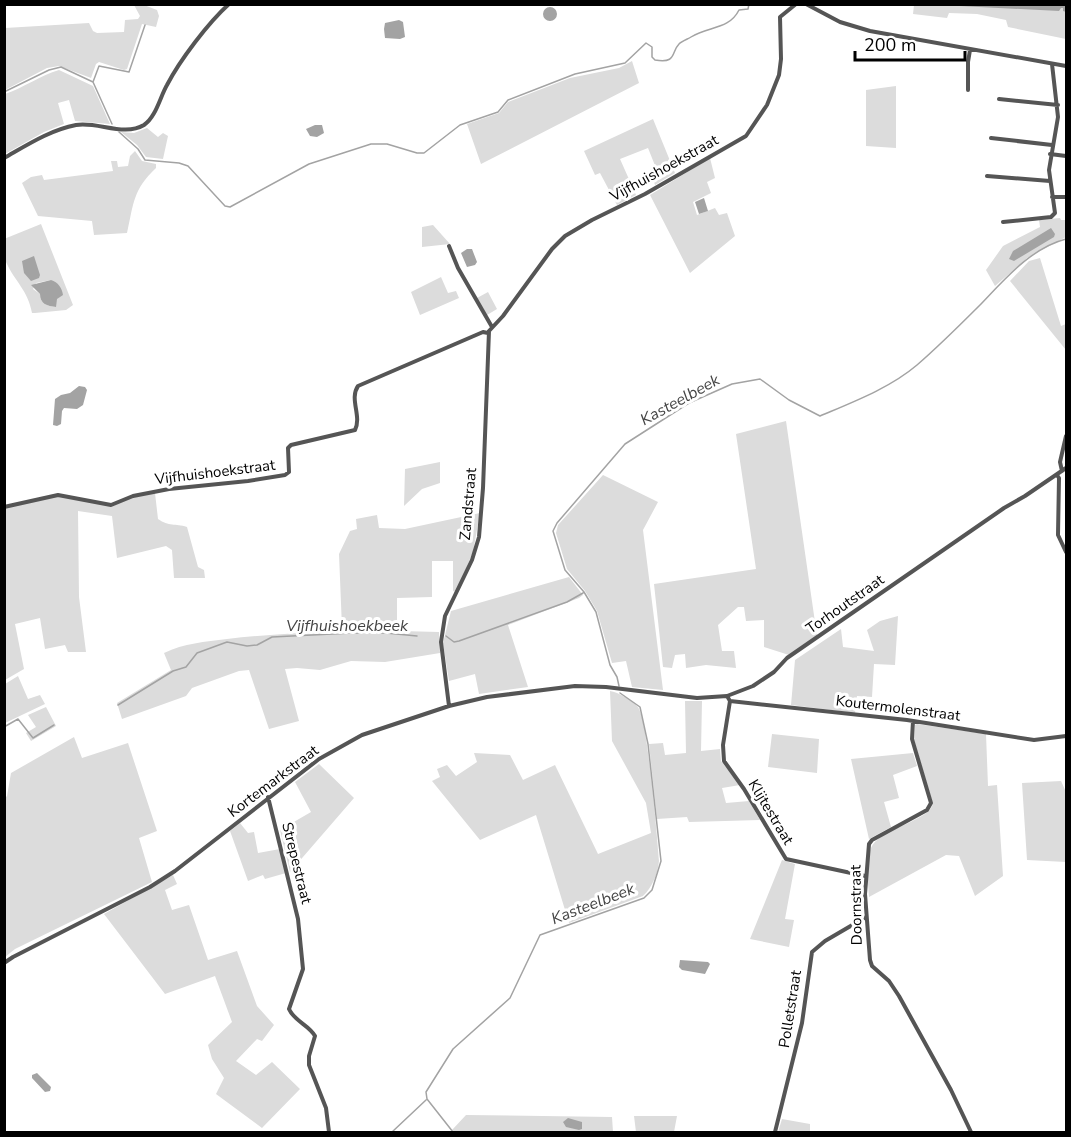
<svg xmlns="http://www.w3.org/2000/svg" width="1071" height="1137" viewBox="0 0 1071 1137" font-family="'Nunito Sans',sans-serif">
  <style>
    .green { fill: #dcdcdc; fill-rule: evenodd }
    .water { fill: #a3a3a3 }
    .lines { fill: none; stroke-linecap: round; stroke-linejoin: round }
    .stream { stroke: #a3a3a3; stroke-width: 1.5 }
    .minor { stroke: #555; stroke-width: 4 }
    .labels { text-anchor: middle; dominant-baseline: central; stroke-width: 6; stroke-linejoin: round; paint-order: stroke }
    .street-label { font-size: 15px; fill: #000; stroke: #fff }
    .water-label { font-size: 16px; font-style: italic; fill: #444; stroke: #fff }
  </style>
  <rect width="100%" height="100%" fill="#fff"/>
  <path class="green" d="M134,5H144L157,10L159,16L156,27L142,24L127,69L124,70L99,62L96,64L91,78L59,66L47,68L5,90V28L89,23L93,31L97,33L124,32L125,20L138,19L140,16Z
    M914,5H1066V39L1008,27L1006,20L977,14L949,13L947,18L913,14Z
    M632,61L639,83L481,164L467,124L499,113L508,102L570,78L619,68Z
    M59,70L93,86L110,124L75,121L69,100L58,103L64,124L44,132L5,154V94C23,88 41,75 59,70Z
    M896,86V148L866,146V90Z
    M653,119L675,173L655,185L650,170L656,168L648,148L620,159L636,195L617,205L600,173L595,175L584,151Z
    M147,128L158,137L163,133L168,136L163,159L146,157L137,145L121,132L134,133Z
    M135,151L142,161L156,164V168C133,190 134,202 127,233L94,235L92,221L38,216L22,183L31,177L42,175L44,180L113,171L111,161H117L118,167L128,166L130,156Z
    M710,158L715,178L707,182L711,193L693,202L697,215L715,208L719,215L727,213L735,236L690,273L650,195Z
    M1060,218L1061,220H1066V237L1027,258L995,286L986,270L1003,246L1040,227L1039,220Z
    M41,224L73,305L66,310L35,313H32C28,290 15,282 6,262C3,256 5,246 4,239ZM51,280L56,307C47,306 40,304 40,294L33,289L36,283Z
    M433,225L450,244L422,247V227Z
    M1040,258L1061,326L1066,324V350L1010,281L1029,261Z
    M441,277L448,293L456,291L459,298L420,315L411,292Z
    M488,292L497,309L487,315L477,298Z
    M786,421L817,636L789,655L764,647V620L746,621L744,607H738L718,625L722,651H734L736,668L706,665L686,668L685,654L675,655L672,668L663,667L654,584L756,569L736,434Z
    M440,462V483L422,489L404,506L405,469Z
    M603,475L658,502L643,530L663,690L632,687L626,661L612,663L597,611L585,591L567,569L556,533L558,525Z
    M155,493L158,519C169,527 175,523 187,527L198,567L204,570L205,578H174L172,550L166,546L117,558L112,516L78,511L79,597L86,652H68L65,645L45,649L40,618L15,624L24,669L5,680L4,508L60,496L109,506L126,499Z
    M480,513L473,552L456,592L453,591V561H432V597L397,598V628H342L339,554L350,531L357,529L356,519L377,515L379,528L405,529Z
    M569,577L583,595L579,598L508,625L528,687L479,694L475,674L449,681L443,643L451,611Z
    M898,616L895,665L874,664L872,697L857,696L855,713L791,705L795,660L841,629L843,647L874,651L867,630L880,621Z
    M361,630L439,632L440,653L385,662L351,661L320,670L297,668L285,669L299,721L269,729L249,670L239,671L192,688L186,696L122,719L117,703L171,670L164,653C184,643 205,642 227,639C271,634 316,632 361,630Z
    M18,676L28,699L40,695L45,704L5,723V684Z
    M610,691C618,692 633,701 638,707C648,722 657,836 659,861C658,873 652,888 643,896L569,923L536,815L480,840L432,781L440,777L437,769L447,765L456,776L477,762L474,753L510,755L523,780L555,765L598,854L651,833L646,803L612,741Z
    M685,701H702L701,751L720,749L721,761L740,785L722,788L726,803L749,801L760,820L689,822L687,817L657,819L649,744L663,743L665,755L686,753Z
    M46,707L56,726L31,741L26,733L36,727L28,715Z
    M917,724L986,734L988,786L997,785L1003,876L975,896L959,856L946,855L869,897C868,880 863,850 878,839C890,830 904,826 916,819C924,815 930,812 933,804L914,740L915,725Z
    M772,734L819,739L817,773L768,767Z
    M74,737L82,758L128,743L157,831L139,838L152,882L15,949L5,957L4,799L7,796L11,773Z
    M913,753L917,766L893,775L899,798L884,802L891,827L869,839L851,759Z
    M319,764L354,798L290,872L280,830L311,812L295,782Z
    M1061,781L1066,792V862L1027,860L1022,783Z
    M240,823L248,833L254,832L258,853L280,849L286,873L265,879L263,875L248,881L230,831Z
    M782,860L795,864L785,919L794,920L789,947L750,939Z
    M173,875L177,884L165,890L172,910L189,905L208,960L237,951L257,1006L274,1025L262,1041L257,1039L236,1061L256,1075L272,1062L300,1089L262,1128L216,1094L224,1078L212,1059L208,1045L232,1022L215,976L165,994L104,914Z
    M466,1115L612,1117L613,1132H455L452,1130Z
    M634,1116H677L674,1132H636Z
    M782,1119L810,1124V1132H778Z"/>
  <path class="water" d="M940,5H1066V12L1063,11V8H1061L1059,11Z
    M543 14a7 7 0 1 1 14 0a7 7 0 1 1-14 0Z
    M399,20L403,22L405,37L400,39L385,38L384,29L385,23Z
    M315,125H322L324,133L317,137L310,136L306,129Z
    M704,198L708,211L699,214L695,202Z
    M1051,228L1055,234L1054,237L1014,261L1009,259L1013,251Z
    M467,249H472L477,262L475,265L467,267L461,253Z
    M34,256L40,275L39,278L31,281L24,273L22,261Z
    M51,280C58,282 62,288 63,295L57,299L56,307C47,306 40,304 40,294L31,285Z
    M79,386L85,387L87,390L83,405L77,409L64,408L62,411L61,424L57,426L53,425L55,399L61,395L70,393Z
    M680,960L708,962L710,964L705,974L682,970L679,967Z
    M37,1073L51,1087L50,1091L45,1092L32,1078V1075Z
    M568,1118L582,1122V1129L579,1130L566,1127L563,1122Z"/>
  <g class="lines">
    <path class="stream" d="M93,82L99,66L129,72L145,25
      M4,92L49,70L61,67L93,82L112,124
      M119,132L138,149L145,160L179,163L188,166L225,206L230,207L309,164L371,144H387L417,153H424L460,125L498,112L508,100L575,74L625,63L646,43L652,47V57L655,60C677,64 671,52 679,44C682,41 688,39 691,37C708,26 729,30 739,10L748,9L749,4
      M446,636L454,642L459,641L567,602L583,593
      M619,686L617,677L610,665L596,612L584,592L565,570L553,531L557,523L625,444L689,403L732,384L760,379L789,400L820,416C853,402 890,388 917,365C939,346 960,325 980,305C1005,279 1031,248 1066,239
      M118,705L173,671L186,667L197,653L227,642L247,646L257,645L272,637L352,633H386L417,636
      M4,727L18,719L33,738L54,725
      M392,1132L426,1100
      M453,1132L427,1099L426,1092L453,1049L510,998L540,935L644,898L652,890L661,861L648,744L640,707L620,693"/>
    <path class="minor" d="M806,4L840,22L870,31L1066,66
      M968,90V62L970,50
      M999,99L1058,105
      M991,138L1052,145
      M1050,154L1066,156
      M4,158C27,145 50,130 76,125C97,121 124,137 144,125C156,117 160,97 167,85C180,60 208,23 229,4
      M987,176L1050,181
      M1052,197H1066
      M1003,222L1051,217L1055,213L1049,170L1058,117L1052,64
      M449,246L458,268L492,327
      M1062,471L1060,462L1066,436
      M1057,475L1059,478L1058,535L1066,552
      M4,507L58,495L111,505L133,496L169,489L248,481L285,475L289,472L288,448L291,445L355,430C362,416 349,399 358,386L483,332L488,333
      M727,696L730,701L907,720L1034,740L1066,736
      M730,701L723,745L724,761L744,789L786,859L865,876
      M449,706L441,642L445,616L472,560L479,537L483,488L489,331L503,316L552,249L565,236L592,220L645,194L746,136L767,105L779,75L781,59L780,17L796,4
      M913,721L912,739L931,803L927,810L872,840L869,844L865,894L870,960L872,966L889,981L899,996L951,1090L971,1132
      M268,797L298,919L303,969L289,1009C294,1021 309,1025 315,1036L309,1056V1065L326,1108L329,1132
      M4,963L13,957L150,887L175,871L319,759L362,735L449,706L487,697L575,686L606,687L697,698L727,696L753,686L774,672L787,658L1004,508L1025,496L1066,468
      M775,1132L802,1023L812,952L825,941L866,917"/>
  </g>
  <g class="labels">
    <g class="street-label">
      <text transform="translate(664 168) rotate(-29)">Vijfhuishoekstraat</text>
      <text transform="translate(215 472) rotate(-7)">Vijfhuishoekstraat</text>
      <text transform="translate(468 504) rotate(-85)">Zandstraat</text>
      <text transform="translate(845 604) rotate(-35)">Torhoutstraat</text>
      <text transform="translate(898 708) rotate(7)">Koutermolenstraat</text>
      <text transform="translate(273 781) rotate(-37)">Kortemarkstraat</text>
      <text transform="translate(771 812) rotate(59)">Klijtestraat</text>
      <text transform="translate(297 863) rotate(76)">Strepestraat</text>
      <text transform="translate(856 905) rotate(-91)">Doornstraat</text>
      <text transform="translate(790 1009) rotate(-81)">Polletstraat</text>
    </g>
    <g class="water-label">
      <text transform="translate(680 400) rotate(-29)">Kasteelbeek</text>
      <text x="347" y="626">Vijfhuishoekbeek</text>
      <text transform="translate(593 904) rotate(-21)">Kasteelbeek</text>
    </g>
  </g>
  <rect width="1071" height="1137" fill="none" stroke="#000000" stroke-width="12"/>
  <path d="M855 51v9h110v-9" fill="none" stroke="#000000" stroke-width="3"/>
  <text x="864" y="51" font-size="18" fill="#000000" stroke="#ffffff" stroke-width="4.5" paint-order="stroke">200 m</text>
</svg>
